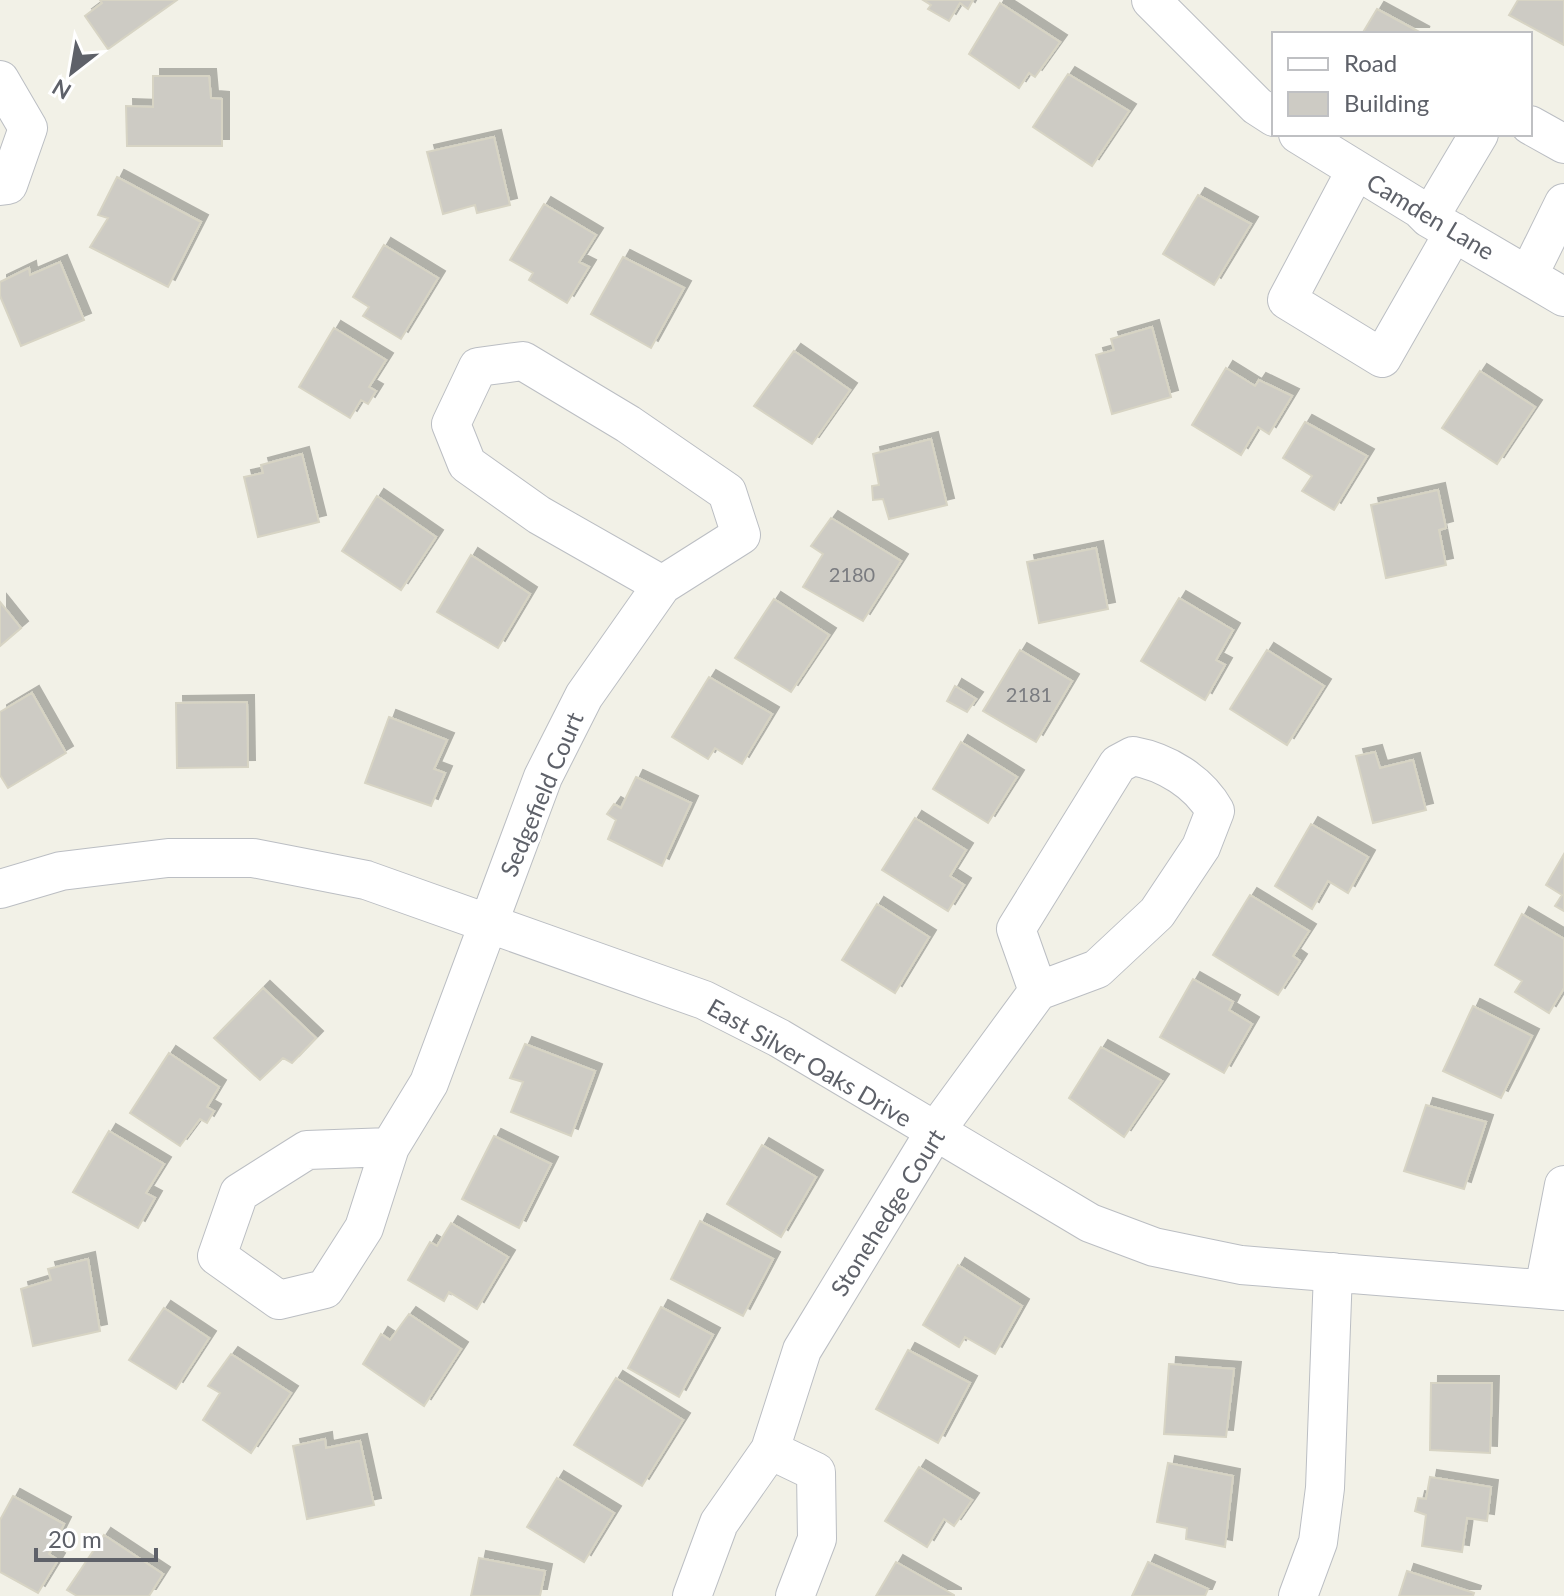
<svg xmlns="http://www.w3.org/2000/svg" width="1564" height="1596" viewBox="0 0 1564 1596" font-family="Lato,sans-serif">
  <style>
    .building { fill: #cdcbc4; stroke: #d7d4c4; stroke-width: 2; filter: url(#shadow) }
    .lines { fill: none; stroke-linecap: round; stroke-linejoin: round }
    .street-casing { stroke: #bbbec3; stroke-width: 40 }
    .street { stroke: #fff; stroke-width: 38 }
    .labels { text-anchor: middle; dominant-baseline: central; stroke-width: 7; stroke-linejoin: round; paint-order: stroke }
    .number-label { font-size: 20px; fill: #7a7c80 }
    .street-label { font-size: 24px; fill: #5e6169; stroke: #fff }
  </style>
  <defs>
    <filter id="shadow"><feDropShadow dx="7" dy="-7" stdDeviation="0" flood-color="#0004"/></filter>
  </defs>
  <rect width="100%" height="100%" fill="#f2f1e7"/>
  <path class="building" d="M100,0H177L108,49L85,16L102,3Z
    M923,0H973L968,9L960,3L949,21L928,9L931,5Z
    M1518,0H1564V45L1509,15Z
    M1000,3L1060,42L1035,77L1029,73L1019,88L969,54Z
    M1377,9L1423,34H1362Z
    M1068,74L1129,111L1092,166L1033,127Z
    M153,76H209L211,98L222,99V146H127L126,106L153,107Z
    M494,137L510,205L477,213L475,205L443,214L427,152Z
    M117,177L201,222L168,287L90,247L108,218L98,215Z
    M1198,195L1251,224L1214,285L1163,254Z
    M544,204L596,235L579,262L589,267L567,303L529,280L533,273L510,260Z
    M384,245L438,278L401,339L363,316L369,307L353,297Z
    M623,257L684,288L651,348L591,314Z
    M60,262L84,320L21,346L0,296V282L29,268L30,275Z
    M1152,327L1171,397L1112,414L1096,355L1114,350L1111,339Z
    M334,328L386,360L369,387L376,391L368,404L361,400L350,418L299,387Z
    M794,351L850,390L812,444L754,406Z
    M1226,368L1255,386L1259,380L1292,396L1269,434L1258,427L1241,455L1192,425Z
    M1480,371L1535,407L1497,464L1442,428Z
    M1305,422L1367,456L1334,510L1302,491L1312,476L1283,458Z
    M931,439L947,505L889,519L883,499L873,500L872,486L879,485L873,454Z
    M302,454L319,522L258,537L244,477L263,473L261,465Z
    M1438,490L1446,528L1439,530L1446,565L1386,578L1371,505Z
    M377,496L436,537L401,590L342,551Z
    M831,518L901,561L863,621L803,587L823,554L811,546Z
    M1096,548L1108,609L1039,623L1027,562Z
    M471,555L530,594L498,648L437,612Z
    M1179,598L1233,630L1216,660L1225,665L1205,700L1141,661Z
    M774,599L829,635L791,692L735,658Z
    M0,602L21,628L0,646Z
    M1020,650L1072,681L1036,742L983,711Z
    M1267,650L1324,686L1287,745L1230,709Z
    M709,677L772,714L742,764L715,748L708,759L672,737Z
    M955,686L976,699L967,712L947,701Z
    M32,693L66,753L8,788L0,775V712Z
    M247,702L248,767L177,768L176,703Z
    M389,717L447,740L434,769L445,773L431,806L365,783Z
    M961,742L1017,777L988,823L933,789Z
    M1375,752L1380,768L1413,760L1426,810L1373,823L1356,756Z
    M636,777L691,803L662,866L608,839L616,820L607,814L614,804L621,808Z
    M915,818L966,850L950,876L964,885L948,911L882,870Z
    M1311,824L1368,857L1348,893L1328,881L1312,909L1275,886Z
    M1564,854V911L1555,906L1562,895L1546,885Z
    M1250,895L1309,931L1293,956L1300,961L1278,995L1213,955Z
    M877,904L929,937L895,993L842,960Z
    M1522,914L1564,939V988L1549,1013L1515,992L1522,981L1495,965Z
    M1193,979L1233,1002L1229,1010L1252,1024L1224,1073L1160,1037Z
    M263,988L316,1038L292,1063L283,1058L260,1080L214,1038Z
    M1473,1006L1532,1036L1501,1098L1443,1071Z
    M525,1044L595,1071L571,1136L511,1112L523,1082L510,1078Z
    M1101,1047L1162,1081L1124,1137L1069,1098Z
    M169,1053L219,1087L207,1107L214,1111L207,1123L200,1119L180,1146L130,1113Z
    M1426,1105L1486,1122L1464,1189L1404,1171Z
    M109,1131L164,1164L146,1193L155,1198L138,1228L73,1192Z
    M494,1136L551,1164L519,1228L462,1199Z
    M762,1145L816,1177L781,1237L727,1204Z
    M700,1221L773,1259L743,1316L671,1279Z
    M451,1223L508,1257L477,1309L449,1292L444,1301L408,1280L430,1242L437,1246Z
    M88,1259L100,1331L33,1346L21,1289L51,1280L48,1269Z
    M958,1265L1022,1306L995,1354L965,1337L959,1347L923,1325Z
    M661,1307L713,1335L679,1397L628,1368Z
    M164,1308L209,1338L176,1389L129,1360Z
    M409,1314L461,1349L424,1406L363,1364L381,1334L390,1340Z
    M908,1350L970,1383L938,1443L876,1409Z
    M231,1354L291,1393L251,1453L203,1420L220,1393L208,1386Z
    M1169,1364L1234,1369L1226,1437L1164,1434Z
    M616,1378L683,1420L642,1486L574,1445Z
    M1431,1383H1492L1490,1453L1430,1450Z
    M325,1439L326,1448L360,1441L374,1505L307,1519L293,1446Z
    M1168,1463L1233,1476L1225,1547L1186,1539L1187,1528L1157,1522Z
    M919,1467L972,1500L954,1526L944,1519L927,1547L885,1521Z
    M1430,1477L1491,1487L1487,1521L1467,1518L1462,1552L1422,1546L1426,1515L1415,1511L1418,1498L1426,1499Z
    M557,1478L614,1513L584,1562L527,1527Z
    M13,1496L64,1524L49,1554L58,1560L38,1593L0,1572V1520Z
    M104,1535L163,1574L149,1596H77L67,1590Z
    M479,1558L545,1571L540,1596H471Z
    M896,1562L954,1595V1596H876Z
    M1148,1562L1208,1589L1205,1596H1132Z
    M1407,1571L1474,1593L1473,1596H1399Z"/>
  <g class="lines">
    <defs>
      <path id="street" d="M1151,0L1257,106L1274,117
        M0,80L28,128L8,185L0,186
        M1530,125L1564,144
        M1298,134L1420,209L1429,218L1564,297
        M1356,170L1287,300L1382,358L1454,232
        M1429,218L1479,134
        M1529,274L1564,203
        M1133,756C1166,762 1199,782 1215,811L1201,847L1157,913L1097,969L1038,991L1016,929L1118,764Z
        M0,889L61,871L168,858H253L366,880L704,1000L779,1038L1090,1223L1154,1247L1241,1265L1564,1291
        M390,1147L307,1150L239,1193L217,1256L279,1300L325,1289L364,1228L390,1147L429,1083L543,777L584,696L662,585L539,515L467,464L451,424L478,367L523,361L628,424L727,492L741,535L662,585
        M1544,1289L1564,1185
        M770,1450L816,1472L817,1539L795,1596
        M692,1596L719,1523L770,1450L802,1350L934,1133L1038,991
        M1298,1596L1318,1542L1325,1488L1333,1272"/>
    </defs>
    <use href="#street" class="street-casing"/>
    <use href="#street" class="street"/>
  </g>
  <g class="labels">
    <g class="number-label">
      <text x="852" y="574">2180</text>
      <text x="1029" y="694">2181</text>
    </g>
    <g class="street-label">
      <text transform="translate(1431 216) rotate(31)">Camden Lane</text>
      <text transform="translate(541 794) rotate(-67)">Sedgefield Court</text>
      <text transform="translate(810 1062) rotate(30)">East Silver Oaks Drive</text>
      <text transform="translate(887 1212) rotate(-58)">Stonehedge Court</text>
    </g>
  </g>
  <rect x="1272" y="32" width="260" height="104" fill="#ffffff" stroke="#bfc0c3" stroke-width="2"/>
  <rect x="1288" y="58" width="40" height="12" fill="#ffffff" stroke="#bfc0c3" stroke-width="2"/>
  <text x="1344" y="72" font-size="24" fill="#5e6169">Road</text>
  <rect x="1288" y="92" width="40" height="24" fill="#cdcbc4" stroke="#bfc0c3" stroke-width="2"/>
  <text x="1344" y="112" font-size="24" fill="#5e6169">Building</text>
  <g transform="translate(72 72) rotate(211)" stroke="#ffffff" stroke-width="6" paint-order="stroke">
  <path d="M0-6L14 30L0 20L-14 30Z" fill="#5e6169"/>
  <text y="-12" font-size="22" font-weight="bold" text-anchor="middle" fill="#5e6169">N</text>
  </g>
  <path d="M36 1548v12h120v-12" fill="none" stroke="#5e6169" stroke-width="4"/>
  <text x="48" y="1548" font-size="24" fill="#5e6169" stroke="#ffffff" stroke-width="6" paint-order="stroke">20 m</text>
</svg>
